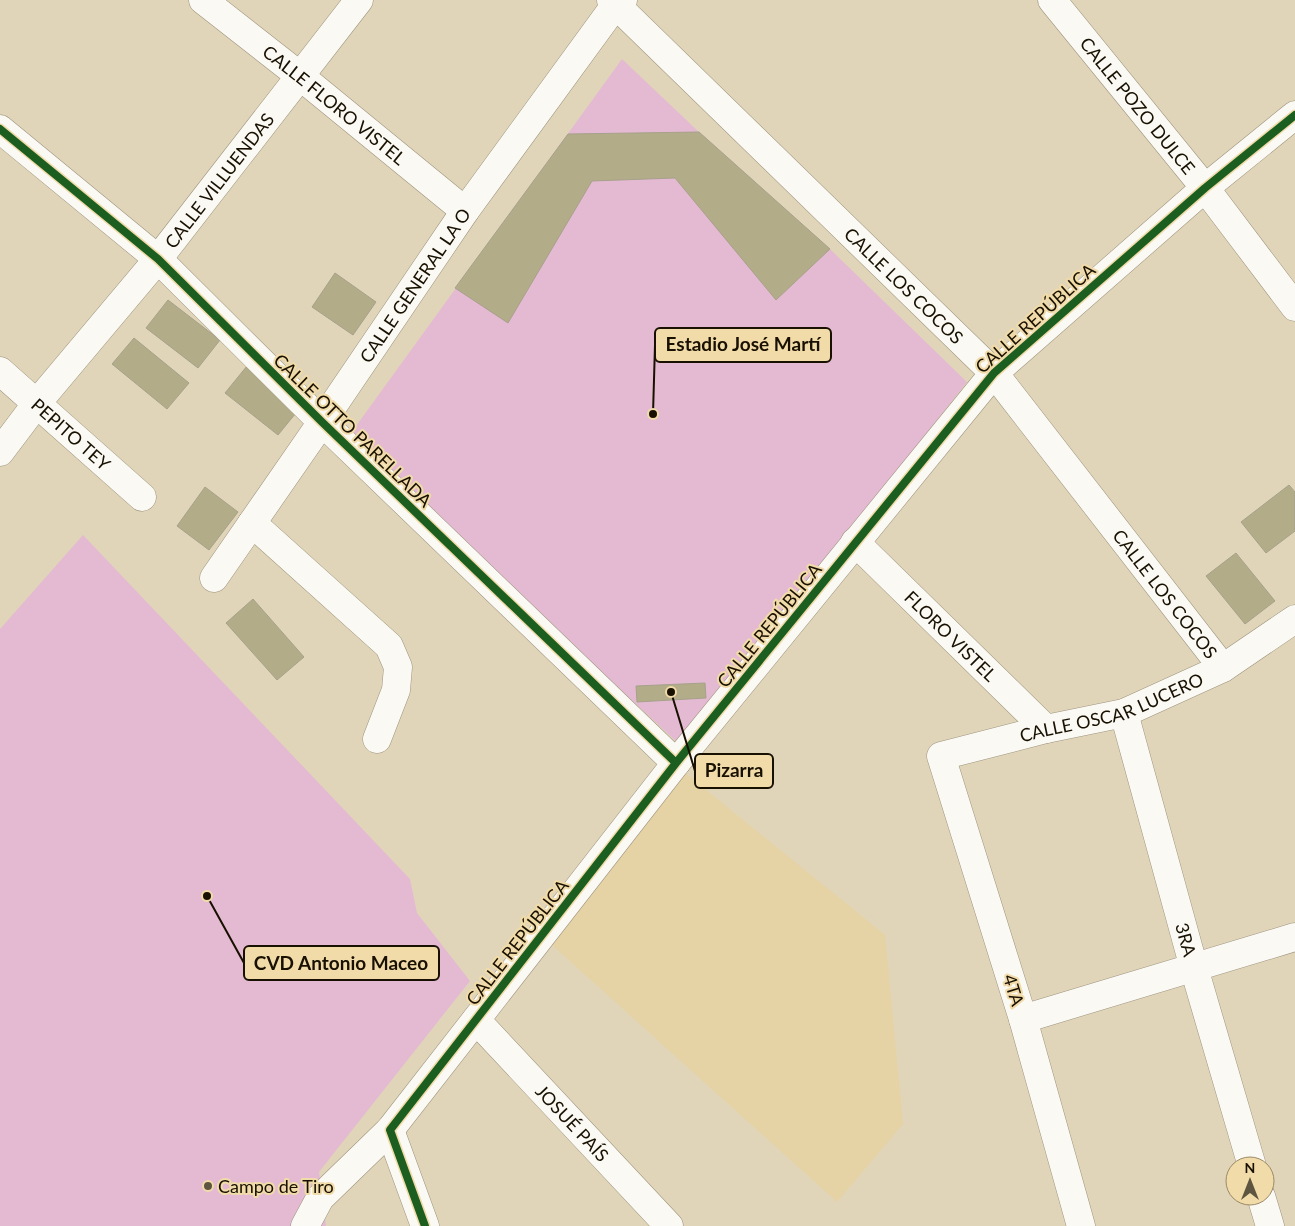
<svg xmlns="http://www.w3.org/2000/svg" width="1295" height="1226" viewBox="0 0 1295 1226" font-family="Lato,sans-serif">
  <style>
    .built { fill: #e5d2a5 }
    .green { fill: #e4bad2 }
    .building { fill: #b2ac89; stroke: #a7a18b }
    .lines { fill: none; stroke-linecap: round; stroke-linejoin: round }
    .minor-casing { stroke: #9d947e; stroke-width: 29 }
    .minor { stroke: #faf9f4; stroke-width: 28 }
    .cycleway-casing { stroke: #f1dba9; stroke-width: 11 }
    .cycleway { stroke: #1b5e20; stroke-width: 8 }
    .poi-dot { fill: #5e5541; stroke: #f1dba9; stroke-width: 2 }
    .labels { text-anchor: middle; dominant-baseline: central; stroke-width: 4; stroke-linejoin: round; paint-order: stroke }
    .street-label { font-size: 18px; fill: #181001; stroke: #f1dba9 }
    .poi-label { font-size: 18px; fill: #181001; stroke: #f1dba9; text-anchor: start }
    .leader { fill: none; stroke: #181001; stroke-width: 2 }
    .callout-dot { fill: #181001; stroke: #f1dba9; stroke-width: 2 }
    .callout { fill: #f1dba9; stroke: #181001; stroke-width: 2 }
    .callout-label { font-size: 19px; text-anchor: middle; font-weight: bold; fill: #181001 }
  </style>
  <rect width="100%" height="100%" fill="#e1d5b9"/>
  <path class="built" d="M684,772L885,935L903,1124L837,1202L552,945Z"/>
  <path class="green" d="M622,59L699,132L830,249L967,382L738,673L679,744L348,437Z
    M83,535L410,879L417,913L470,981L319,1172L326,1226H0V629Z"/>
  <path class="building" d="M699,132L830,249L776,300L675,178L592,181L508,323L455,288L568,134Z
    M335,273L376,302L353,335L312,307Z
    M168,300L220,340L198,368L146,328Z
    M134,338L189,383L167,409L112,364Z
    M247,366L300,408L278,435L225,393Z
    M1289,485L1295,492V531L1266,553L1241,522Z
    M205,487L238,512L209,550L177,526Z
    M1236,553L1275,601L1245,624L1206,576Z
    M253,599L304,657L277,680L226,623Z
    M705,683L706,698L637,702L636,686Z"/>
  <g class="lines">
    <defs>
      <g id="minor">
        <path id="s1" d="M203,0L300,76L465,211"/>
        <path id="s2" d="M611,0L994,373L1223,668"/>
        <path id="s3" d="M1052,0L1205,188L1295,307"/>
        <path d="M0,129L158,259L322,422L676,763"/>
        <path id="s4" d="M0,371L142,497"/>
        <path id="s5" d="M0,452L37,403L158,259L359,0"/>
        <path d="M252,523L389,646L398,667L396,690L377,739"/>
        <path id="s6" d="M855,542L1046,729"/>
        <path id="s7" d="M214,578L322,422L465,211L616,4L623,0"/>
        <path id="s8" d="M1124,713L1194,968L1252,1166"/>
        <path d="M1023,1019L1295,937"/>
        <path id="s9" d="M476,1020L669,1226"/>
        <path d="M390,1130L425,1226"/>
        <path d="M1261,1196L1270,1226"/>
        <path d="M305,1226L320,1198L390,1130L676,763L994,373L1205,188L1295,115"/>
        <path id="s10" d="M1081,1226L1023,1019L941,756L1046,729L1124,713L1223,668L1295,619"/>
      </g>
    </defs>
    <use href="#minor" class="minor-casing"/>
    <use href="#minor" class="minor"/>
    <defs>
      <path id="cycleway" d="M0,129L158,259L322,422L676,763
        M425,1226L390,1130L676,763L994,373L1205,188L1295,115"/>
    </defs>
    <use href="#cycleway" class="cycleway-casing"/>
    <use href="#cycleway" class="cycleway"/>
  </g>
  <circle class="poi-dot" cx="208" cy="1186" r="5"/>
  <g class="labels">
    <g class="street-label">
      <text stroke="none"><textPath href="#s1" startOffset="168">CALLE FLORO VISTEL</textPath></text>
      <text stroke="none"><textPath href="#s3" startOffset="136">CALLE POZO DULCE</textPath></text>
      <text stroke="none"><textPath href="#s5" startOffset="349">CALLE VILLUENDAS</textPath></text>
      <text stroke="none"><textPath href="#s2" startOffset="409">CALLE LOS COCOS</textPath></text>
      <text stroke="none"><textPath href="#s7" startOffset="355">CALLE GENERAL LA O</textPath></text>
      <text transform="translate(1035 318) rotate(-42)">CALLE REPÚBLICA</text>
      <text transform="translate(353 430) rotate(44)">CALLE OTTO PARELLADA</text>
      <text stroke="none"><textPath href="#s4" startOffset="95">PEPITO TEY</textPath></text>
      <text stroke="none"><textPath href="#s2" startOffset="814">CALLE LOS COCOS</textPath></text>
      <text transform="translate(769 625) rotate(-51)">CALLE REPÚBLICA</text>
      <text stroke="none"><textPath href="#s6" startOffset="134">FLORO VISTEL</textPath></text>
      <text stroke="none"><textPath href="#s10" startOffset="668">CALLE OSCAR LUCERO</textPath></text>
      <text stroke="none"><textPath href="#s8" startOffset="235">3RA</textPath></text>
      <text transform="translate(517 942) rotate(-52)">CALLE REPÚBLICA</text>
      <text transform="translate(1014 990) rotate(73)">4TA</text>
      <text stroke="none"><textPath href="#s9" startOffset="141">JOSUÉ PAÍS</textPath></text>
    </g>
    <g class="poi-label">
      <text x="218" y="1186">Campo de Tiro</text>
    </g>
  </g>
  <path class="leader" d="M653 414L655 345M671 692L695 771M207 896L244 963"/>
  <g class="callout-dot">
    <circle cx="653" cy="414" r="5"/>
    <circle cx="671" cy="692" r="5"/>
    <circle cx="207" cy="896" r="5"/>
  </g>
  <g class="callout">
    <rect x="655" y="328" width="176" height="34" rx="5"/>
    <rect x="695" y="754" width="78" height="34" rx="5"/>
    <rect x="244" y="946" width="195" height="34" rx="5"/>
  </g>
  <g class="callout-label">
    <text x="743" y="351">Estadio José Martí</text>
    <text x="734" y="777">Pizarra</text>
    <text x="341" y="970">CVD Antonio Maceo</text>
  </g>
  <g transform="translate(1250 1181)"><circle r="24" fill="#f1dba9" stroke="#9a8a66"/>
  <path d="M0-4L9 19L0 12L-9 19Z" fill="#5e5541"/>
  <text y="-8" font-size="14" font-weight="bold" text-anchor="middle" fill="#181001">N</text>
  </g>
</svg>
